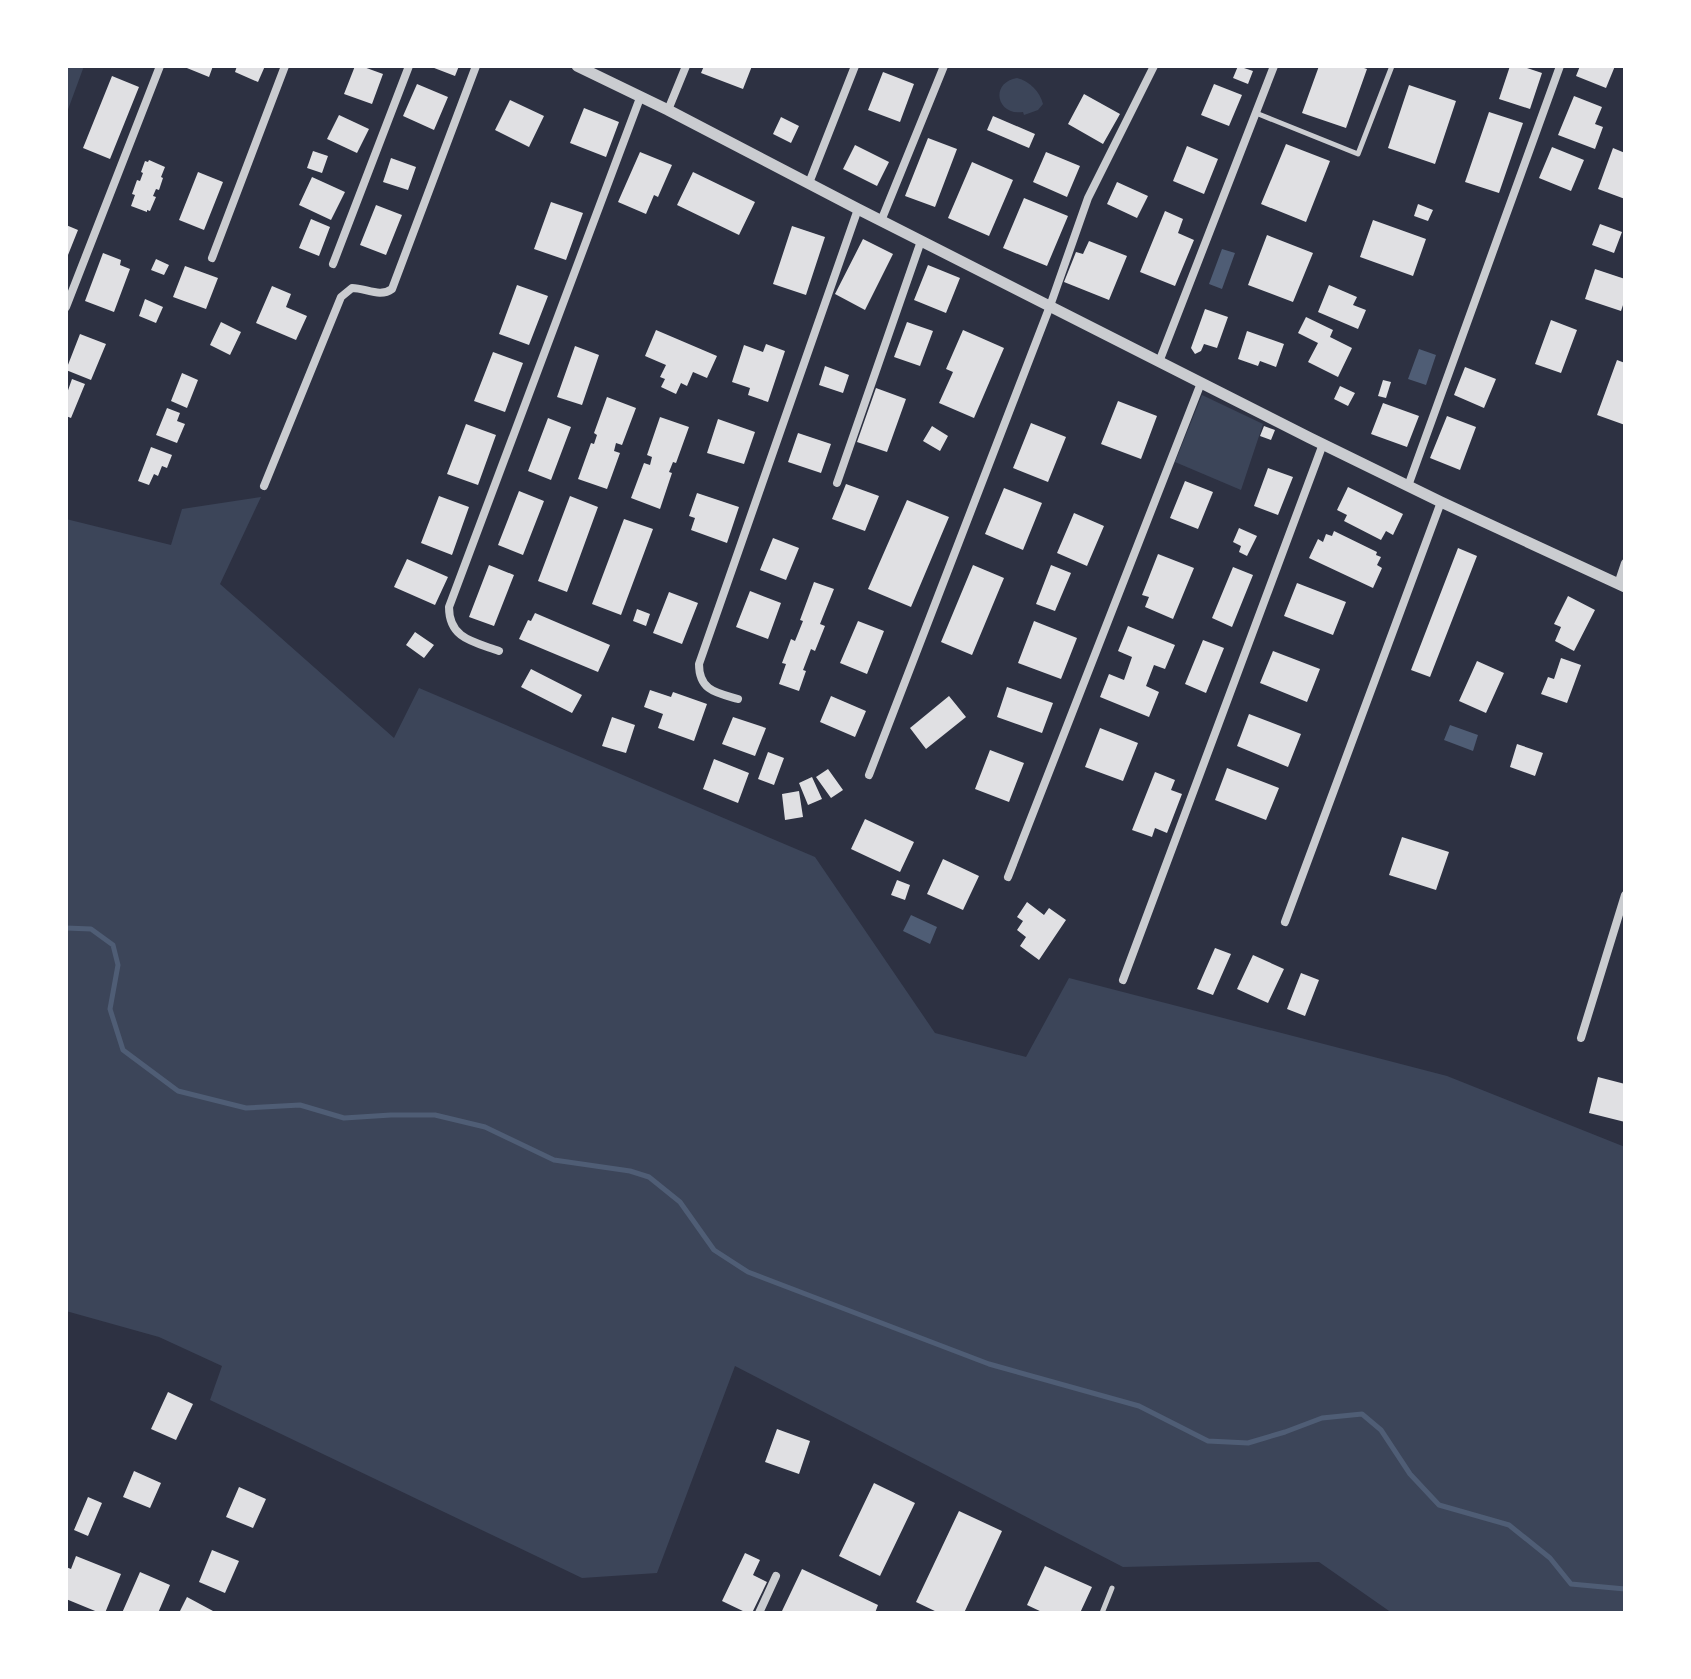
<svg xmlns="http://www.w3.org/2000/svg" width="1691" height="1679" viewBox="0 0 1691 1679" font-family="Ubuntu,sans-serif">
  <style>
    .green { fill: #3c4559 }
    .water { fill: #4f5d75 }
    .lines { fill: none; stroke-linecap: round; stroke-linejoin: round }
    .stream { stroke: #4f5d75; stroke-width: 5 }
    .building { fill: #e0e0e3 }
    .service { stroke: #caccd0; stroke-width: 5 }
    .minor { stroke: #caccd0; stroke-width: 8 }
    .tertiary { stroke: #caccd0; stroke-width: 11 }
  </style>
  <rect width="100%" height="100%" fill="#2d3142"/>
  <path class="green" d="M66,66H84L66,115Z
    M1017,78C1030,81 1040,92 1043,104L1038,110L1024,115L1023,112C997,116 989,83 1017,78Z
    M1202,395L1263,424L1241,490L1175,462Z
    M261,497L220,584L394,738L419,688L815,857L935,1033L1026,1057L1069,978L1447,1076L1625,1147V1613H1392L1319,1562L1123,1567L735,1366L657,1573L582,1578L210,1400L222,1366L159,1337L66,1311V519L171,545L182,509Z"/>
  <path class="water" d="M1222,249L1235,253L1222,289L1209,284Z
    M1419,349L1436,355L1426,385L1408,379Z
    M1450,725L1478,735L1473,751L1444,740Z
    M911,915L937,927L930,944L903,931Z"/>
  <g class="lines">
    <path class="stream" d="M66,928L91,929L113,945L118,965L110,1009L123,1050L178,1091L246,1108L300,1105L344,1118L391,1115H435L485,1127L554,1160L630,1171L649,1177L680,1202L714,1250L748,1272L989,1364L1139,1406L1208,1441L1248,1443L1285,1432L1322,1418L1362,1414L1381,1430L1410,1474L1439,1505L1509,1525L1550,1558L1571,1584L1625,1589"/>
  </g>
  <path class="building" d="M182,66H213L209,77Z
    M237,66H265L258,82L235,72Z
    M355,66H361L383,74L372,104L344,94Z
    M429,66H459L455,76Z
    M704,66H752L743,89L701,73Z
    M1238,66L1253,71L1248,84L1233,78Z
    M1319,66H1358L1367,69L1346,128L1302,113Z
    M1510,66H1521L1542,73L1530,109L1499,99Z
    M1580,66H1615L1606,88L1576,76Z
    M883,72L914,84L900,122L868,110Z
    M112,76L139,87L110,159L83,148Z
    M417,84L448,97L434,130L403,116Z
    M1214,84L1242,95L1229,126L1201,115Z
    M1409,85L1456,101L1435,164L1388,148Z
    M1084,94L1120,114L1103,144L1068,124Z
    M1574,96L1602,107L1595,124L1603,127L1595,149L1558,135Z
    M510,100L544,116L529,147L495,130Z
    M584,108L619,122L606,157L570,143Z
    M1489,112L1523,123L1499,193L1465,182Z
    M339,115L369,129L357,153L327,139Z
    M993,116L1035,134L1029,148L987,130Z
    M781,117L799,126L791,143L773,134Z
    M928,138L957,149L935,207L905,196Z
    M1286,144L1330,161L1306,222L1261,204Z
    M855,145L889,162L877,186L843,169Z
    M1187,146L1218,159L1204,194L1173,181Z
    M1552,147L1584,160L1571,191L1539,178Z
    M1613,148L1625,153V199L1598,189Z
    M313,151L328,156L322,173L307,168Z
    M640,152L672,165L658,197L654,195L646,214L618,202Z
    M1046,152L1080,166L1067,197L1033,182Z
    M391,158L416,167L408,190L383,182Z
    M149,160L165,167L161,177L163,178L159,190L156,189L153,196L156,197L150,211L147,210V212L131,206L135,195L132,194L137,180L140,181L143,173L141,172L145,161L148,162Z
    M972,162L1013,180L989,236L948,218Z
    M198,172L223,182L204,230L179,220Z
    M693,172L755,202L739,235L677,205Z
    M312,177L345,192L331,220L299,205Z
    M1117,182L1148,196L1137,218L1107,204Z
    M1024,198L1068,216L1047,266L1003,248Z
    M551,202L583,213L566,260L534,249Z
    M1418,204L1433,210L1428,221L1414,216Z
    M376,205L402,215L386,255L360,245Z
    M1165,211L1183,219L1178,233L1194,240L1175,286L1140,272Z
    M311,219L330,227L319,256L299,248Z
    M1373,220L1426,239L1413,276L1360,257Z
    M1600,224L1622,232L1614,253L1592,245Z
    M66,225L78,230L66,260Z
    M792,226L825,237L806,295L773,284Z
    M1267,235L1313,253L1293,302L1248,285Z
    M863,239L893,254L865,310L835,294Z
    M1089,241L1127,256L1109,300L1064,282L1076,252L1083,254Z
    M103,253L121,260L120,265L130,269L114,312L85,301Z
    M156,259L169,265L164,275L151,270Z
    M928,265L960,278L946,313L914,300Z
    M185,266L218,278L206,309L173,297Z
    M1595,269L1625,279V299L1621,311L1585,299Z
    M517,285L548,296L529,345L499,334Z
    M1329,285L1357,297L1353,305L1366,310L1358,329L1318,312Z
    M272,286L291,294L286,307L307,316L296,340L256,323Z
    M145,299L163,307L156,323L139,316Z
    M1205,309L1228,317L1217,348L1204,344L1201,351L1195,354L1191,348Z
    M1306,317L1333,330L1330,337L1352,348L1338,377L1308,362L1318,343L1298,333Z
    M1551,320L1577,330L1561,373L1535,364Z
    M221,322L241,332L230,355L210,345Z
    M907,322L933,331L920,366L894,357Z
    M656,330L717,356L707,378L693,372L687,386L681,383L676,394L661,387L665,379L660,377L666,365L645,356Z
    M963,330L1004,348L974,418L939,403L953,372L946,369Z
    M1247,331L1284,344L1276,367L1260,361L1258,366L1238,359Z
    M80,334L106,344L91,380L66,370Z
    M766,344L785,351L768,402L748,395L750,388L732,382L744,345L763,352Z
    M575,346L599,355L582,405L557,397Z
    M493,352L523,363L505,412L474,401Z
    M1617,360L1625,363V425L1597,415Z
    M825,366L849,375L843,393L819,385Z
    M1465,367L1496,379L1484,408L1454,395Z
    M182,373L198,380L187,408L171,401Z
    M72,379L85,384L71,418L66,416V396Z
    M1383,380L1391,382L1386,398L1378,396Z
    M1340,386L1355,393L1348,406L1334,399Z
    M876,388L906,399L887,452L857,442Z
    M607,397L636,408L622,445L616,443L614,451L620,453L607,489L578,479L591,443L594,444L597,435L594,433Z
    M1118,401L1157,416L1141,459L1101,444Z
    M1383,403L1419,416L1407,447L1371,434Z
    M167,408L180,413L177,421L185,424L177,443L156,435Z
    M1447,416L1476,427L1460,470L1430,458Z
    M660,417L689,427L676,463L673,462L669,472L672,473L660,509L631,498L644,463L650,465L652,457L647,455Z
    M548,418L571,427L551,480L528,471Z
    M718,419L755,432L744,464L707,453Z
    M1031,423L1066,437L1048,482L1013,468Z
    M466,424L496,435L478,485L447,474Z
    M932,426L948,436L940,451L923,441Z
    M1264,426L1275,430L1271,440L1260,436Z
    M798,433L831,444L821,473L788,462Z
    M151,447L172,455L167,468L162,466L158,476L154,474L149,485L138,481Z
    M1268,468L1293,477L1278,515L1254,506Z
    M1185,481L1213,492L1198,529L1170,518Z
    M846,484L879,496L865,531L832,519Z
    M1348,487L1403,514L1393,535L1386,531L1381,540L1344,521L1347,515L1337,510Z
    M1004,488L1042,503L1023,550L985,534Z
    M519,491L544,501L523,555L498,545Z
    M697,493L739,507L727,543L691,530L695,518L689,516Z
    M439,496L469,507L452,555L421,543Z
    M570,496L598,507L567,592L538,581Z
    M907,500L949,517L911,607L868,589Z
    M1074,513L1104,526L1087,566L1057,553Z
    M624,519L653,529L621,615L592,604Z
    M1239,528L1257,536L1247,556L1239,552L1241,546L1233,542Z
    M1334,531L1377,552L1376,555L1381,557L1377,565L1382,568L1373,588L1309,558L1318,539L1323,542L1326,534L1332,536Z
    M773,538L799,548L786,580L760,570Z
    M1458,548L1477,556L1430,677L1411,670Z
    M1158,554L1194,568L1173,619L1145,607L1149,597L1142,595Z
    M407,559L448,577L435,605L394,587Z
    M489,565L514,575L494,626L469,617Z
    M973,565L1004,578L972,655L941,642Z
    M1051,565L1071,573L1055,611L1036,604Z
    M1233,567L1253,575L1232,627L1212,618Z
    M814,582L834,589L820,624L825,626L815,651L811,649L803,670L806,671L799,691L779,684L786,664L782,663L791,639L795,641L803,621L800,620Z
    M1297,583L1346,602L1333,635L1284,616Z
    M750,591L781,603L768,639L736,627Z
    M669,592L698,603L682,644L653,633Z
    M1568,596L1595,610L1574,651L1555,641L1561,627L1554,624Z
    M637,609L650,614L646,626L633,621Z
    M535,613L610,645L598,672L519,639L528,620L531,621Z
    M858,621L884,631L867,674L840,663Z
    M1034,621L1077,638L1061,679L1018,663Z
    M1128,626L1175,645L1165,669L1154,665L1146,686L1159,692L1149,717L1100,697L1109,674L1124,680L1132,657L1118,651Z
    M415,632L434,645L424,658L406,645Z
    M1203,640L1224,648L1206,693L1185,684Z
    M1273,651L1320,669L1307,702L1260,683Z
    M1561,658L1581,665L1567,703L1541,694L1548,677L1554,679Z
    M1477,661L1504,673L1486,713L1459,701Z
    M531,669L582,695L572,713L521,687Z
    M1007,687L1053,703L1042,733L997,717Z
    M650,690L671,697L673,692L707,704L694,741L658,728L663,714L644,707Z
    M831,696L866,711L855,737L820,722Z
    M949,696L966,717L926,749L910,728Z
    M1249,714L1301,734L1288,767L1237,746Z
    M612,717L635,725L626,753L602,746Z
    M733,717L766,728L755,756L722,744Z
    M1100,728L1138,743L1123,781L1085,767Z
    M1517,744L1543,753L1535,776L1510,767Z
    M990,750L1024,763L1009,802L975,789Z
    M768,752L784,758L774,785L758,779Z
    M714,759L749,773L738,803L703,789Z
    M1227,768L1279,788L1266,820L1215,800Z
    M828,769L843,790L831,798L816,777Z
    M1155,772L1175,780L1171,790L1182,794L1167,833L1155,828L1152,837L1132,830Z
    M812,777L822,799L808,805L799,783Z
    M799,791L803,817L785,820L782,794Z
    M865,819L914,842L900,872L851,849Z
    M1402,837L1449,852L1436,890L1389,875Z
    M943,859L979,876L963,910L927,894Z
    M897,880L910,885L905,900L891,895Z
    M1027,902L1044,915L1049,908L1066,920L1039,960L1020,946L1026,937L1017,930L1023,921L1017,917Z
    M1215,948L1231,954L1213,995L1197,989Z
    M1253,955L1284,969L1268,1003L1237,989Z
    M1301,973L1319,980L1305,1016L1287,1009Z
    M1598,1077L1625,1084V1122L1589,1113Z
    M168,1392L193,1404L176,1440L151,1429Z
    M777,1429L810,1441L799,1474L765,1462Z
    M134,1471L161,1483L150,1508L123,1497Z
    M874,1483L915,1503L880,1576L839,1556Z
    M239,1487L266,1499L253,1528L226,1517Z
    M88,1497L102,1503L88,1536L74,1530Z
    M959,1511L1002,1531L964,1613H939L916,1602Z
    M212,1550L239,1561L225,1593L199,1582Z
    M745,1553L760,1560L753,1575L767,1582L752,1613H747L722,1601Z
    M76,1556L121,1574L105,1613H100L66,1599V1567L71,1569Z
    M1045,1566L1092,1587L1080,1613H1044L1027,1605Z
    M802,1569L878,1605L875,1613H787L782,1611Z
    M140,1572L170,1585L158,1613H122Z
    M187,1597L213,1611L212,1613H179Z"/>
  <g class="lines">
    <path class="service" d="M1256,113L1358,154L1392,66
      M1102,1613L1112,1588"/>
    <path class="minor" d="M668,110L686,66
      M809,183L855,66
      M881,221L944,66
      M212,258L285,66
      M333,264L409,66
      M66,307L160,66
      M1159,362L1274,66
      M837,483L921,241
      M264,486L341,297L352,288C366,288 380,298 392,289L476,66
      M1408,486L1560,66
      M1618,584L1625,563
      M499,651C474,642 449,639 449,607L640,98
      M738,699C717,693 699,691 699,664L858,209
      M869,775L1050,306L1088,198L1154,66
      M1008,877L1201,383
      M1285,922L1441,502
      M1123,980L1323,444
      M1581,1038L1625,895
      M759,1613L776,1576"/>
    <path class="tertiary" d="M577,66L668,110L858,209L1310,438L1441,502L1625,587"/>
  </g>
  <rect width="1691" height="1679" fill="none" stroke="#ffffff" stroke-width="136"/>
</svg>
